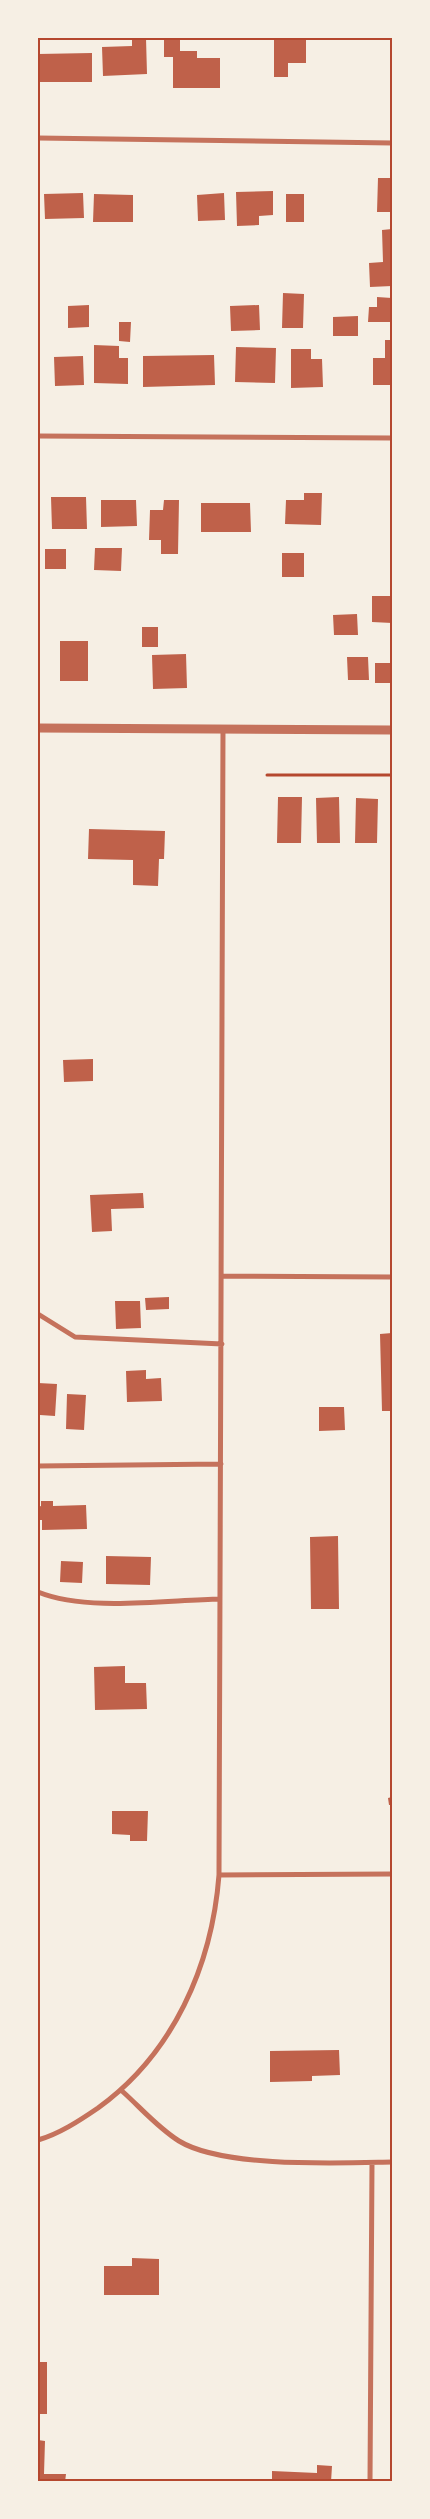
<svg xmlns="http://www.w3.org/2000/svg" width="430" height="2519" viewBox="0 0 430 2519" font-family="Quicksand,sans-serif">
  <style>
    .building { fill: #bf614a }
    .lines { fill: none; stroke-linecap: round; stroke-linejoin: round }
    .path { stroke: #b5482f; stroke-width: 3 }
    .minor { stroke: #c5725c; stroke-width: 5 }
    .tertiary { stroke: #c5725c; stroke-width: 9 }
    .neatline { fill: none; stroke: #b5482f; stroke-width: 2 }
  </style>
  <rect width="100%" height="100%" fill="#f6efe4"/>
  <path class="building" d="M132,38H146L147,74L103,76L102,47L132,46Z
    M164,38H180V51H197V58H220V88H173V57H164Z
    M274,38H306V63H288V77H274Z
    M92,53V82H38V54Z
    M378,178H392V212H377Z
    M273,191V215L259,216V225L237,226L236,192Z
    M83,193L84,218L45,219L44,194Z
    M224,193L225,220L198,221L197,195Z
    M94,194L133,195V222H93Z
    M286,194H304V222H286Z
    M392,229V286L370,287L369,263L383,262L382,230Z
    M283,293L304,294L303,328H282Z
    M377,297L392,298V322H368L369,307H377Z
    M89,305V327L68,328V306Z
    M259,305L260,330L231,331L230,306Z
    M358,316V336H333V317Z
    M119,322H131L130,342L119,341Z
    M385,340H392V385H373V358H385Z
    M94,345L119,346V358H128V384L94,383Z
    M236,347L276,348L275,383L235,382Z
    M291,349H311V359H322L323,387L291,388Z
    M214,355L215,385L143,387V356Z
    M83,356L84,385L55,386L54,357Z
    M304,493H322L321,525L285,524L286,500H304Z
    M51,497H86L87,529H52Z
    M101,500H136L137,526L101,527Z
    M164,500H179L178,554H161V540H149L150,510H163Z
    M201,503H250L251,532H201Z
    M95,548H122L121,571L94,570Z
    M45,549H66V569H45Z
    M282,553H304V577H282Z
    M372,596H392V623L372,622Z
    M357,614L358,635H334L333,615Z
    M142,627H158V647H142Z
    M60,641H88V681H60Z
    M186,654L187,688L153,689L152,655Z
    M347,657H368L369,680H348Z
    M375,663H392V683H375Z
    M278,797H302L301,843H277Z
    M339,797L340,843H317L316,798Z
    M356,798L378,799L377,843H355Z
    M89,829L165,831L164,859H159L158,886L133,885V860L88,859Z
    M93,1059V1081L64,1082L63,1060Z
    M143,1193L144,1208L111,1209L112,1231L92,1232L90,1195Z
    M169,1297V1309L146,1310L145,1298Z
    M115,1301H140L141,1328L116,1329Z
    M392,1333V1411H382L380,1334Z
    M146,1370V1379L161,1378L162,1401L127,1402L126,1371Z
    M38,1383L57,1384L55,1416L40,1415L39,1443Z
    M67,1394L86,1395L84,1430L66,1429Z
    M319,1407H344L345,1430L319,1431Z
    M41,1501H53V1506L86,1505L87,1529L42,1530V1520H38V1507L41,1506Z
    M338,1536L339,1609H311L310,1537Z
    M106,1556L151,1557L150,1585L106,1584Z
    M61,1561L83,1562L82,1583L60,1582Z
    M125,1666V1683H146L147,1709L95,1710L94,1667Z
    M390,1771H392V1785H391Z
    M392,1797V1805H389L388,1798Z
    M112,1811H148L147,1841H130V1835L112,1834Z
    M339,2050L340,2075L312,2076V2081L270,2082V2051Z
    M132,2258L159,2259V2295H104V2266H132Z
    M38,2362H47V2414H38Z
    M38,2440L45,2441L44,2474H66L65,2482H38Z
    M317,2465L332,2466L331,2482H272V2471L317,2473Z"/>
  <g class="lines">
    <path class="path" d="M267,775H392"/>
    <path class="minor" d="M38,138L392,143
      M38,436L392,438
      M223,1276L392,1277
      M38,1314L75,1337L222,1344
      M38,1466L221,1464
      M38,1592C87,1612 166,1600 220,1599
      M219,1875L392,1874
      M122,2091C140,2107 158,2128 179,2141C223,2168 339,2163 392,2162
      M38,2140C59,2134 79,2121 98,2108C173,2054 212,1966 219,1875L223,729
      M370,2482L372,2163"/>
    <path class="tertiary" d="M38,728L392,730"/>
  </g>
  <rect width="430" height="2519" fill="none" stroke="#f6efe4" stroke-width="78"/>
  <rect x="39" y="39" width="352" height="2441" class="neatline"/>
</svg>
